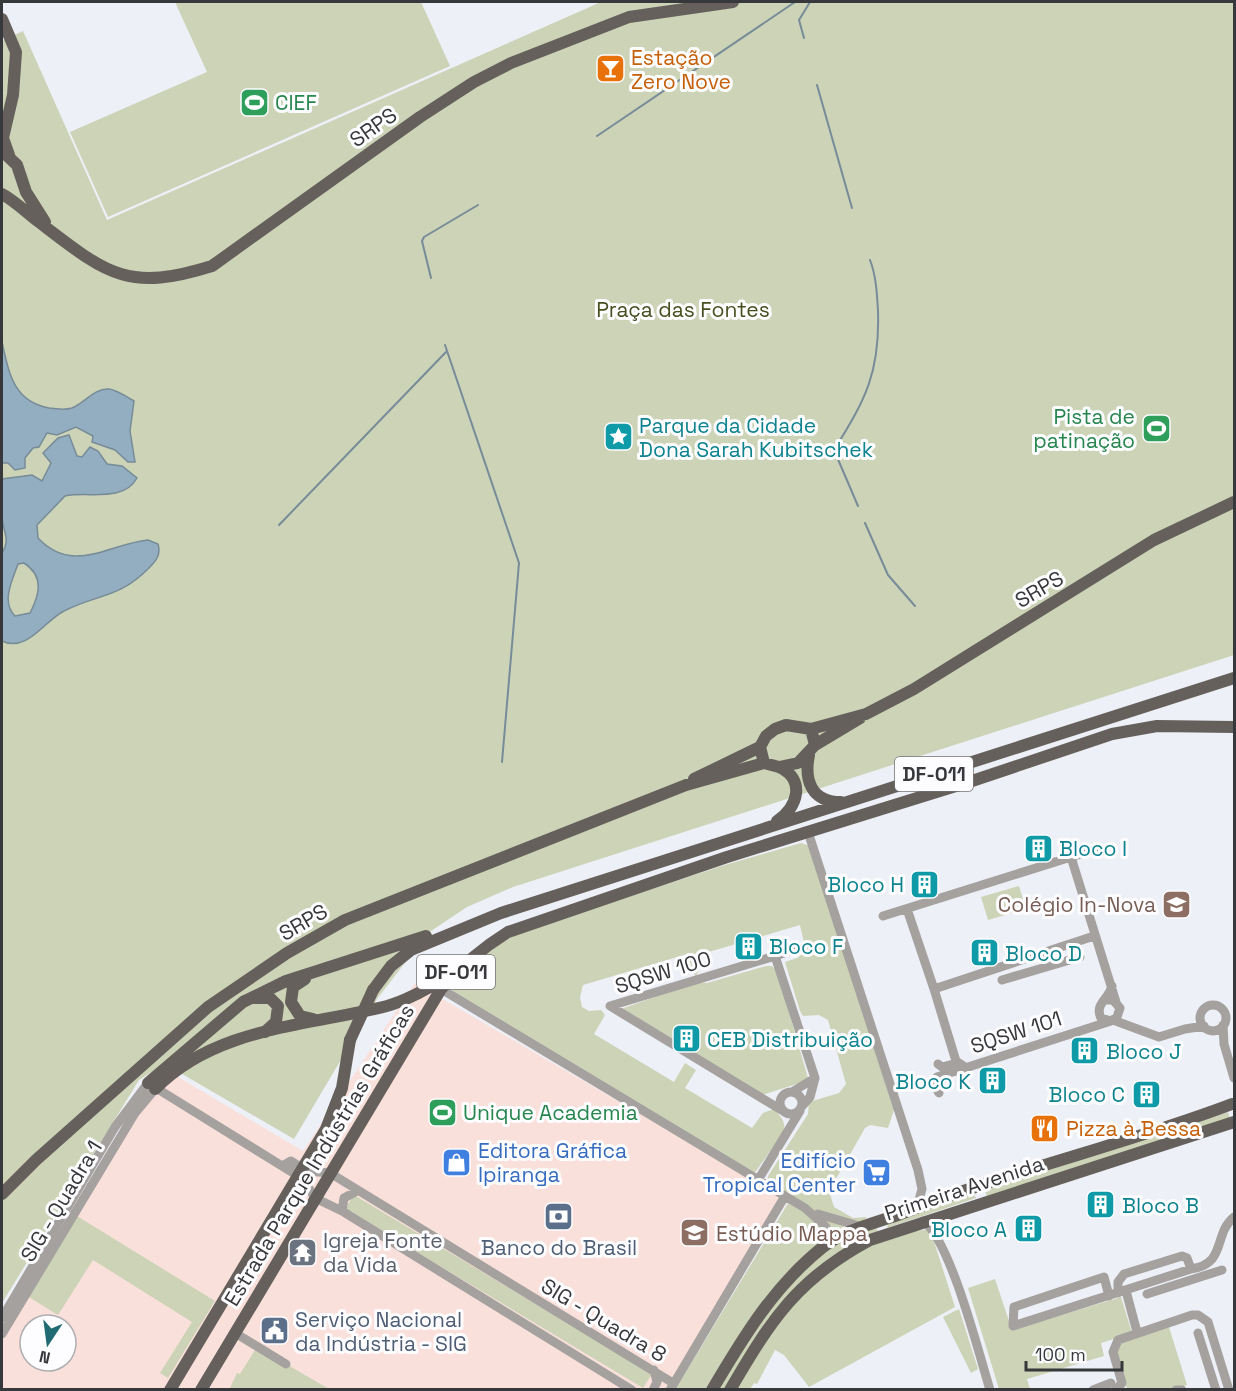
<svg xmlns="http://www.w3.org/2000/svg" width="1236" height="1391" viewBox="0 0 1236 1391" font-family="'Space Grotesk',sans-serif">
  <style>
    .industrial { fill: #fae0db; fill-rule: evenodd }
    .green { fill: #ccd3b6 }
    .water { fill: #92aec0; stroke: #778b98; stroke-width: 1.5; fill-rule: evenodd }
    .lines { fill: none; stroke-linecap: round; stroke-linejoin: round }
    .stream { stroke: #778b98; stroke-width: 2 }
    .minor { stroke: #a4a19f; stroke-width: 9 }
    .major { stroke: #65605c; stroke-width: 12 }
    .major-bridge { stroke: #65605c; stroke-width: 12 }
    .labels { text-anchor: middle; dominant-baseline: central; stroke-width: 6; stroke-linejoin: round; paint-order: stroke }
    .shield { fill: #fdfdff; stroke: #727376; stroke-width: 1.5 }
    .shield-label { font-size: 20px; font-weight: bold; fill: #37383b }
    .food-label { font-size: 21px; fill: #c56008; stroke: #fdfdff; text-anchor: start }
    .leisure-label { font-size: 21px; fill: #27864d; stroke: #fdfdff; text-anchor: start }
    .street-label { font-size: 21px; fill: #37383b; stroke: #fdfdff }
    .park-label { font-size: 21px; fill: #474f1f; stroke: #fdfdff }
    .culture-label { font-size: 21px; fill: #0d838f; stroke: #fdfdff; text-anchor: start }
    .education-label { font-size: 21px; fill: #785e54; stroke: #fdfdff; text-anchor: end }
    .shop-label { font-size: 21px; fill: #366cbe; stroke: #fdfdff; text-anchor: start }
    .worship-label { font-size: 21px; fill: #5b616d; stroke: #fdfdff; text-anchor: start }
    .service-label { font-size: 21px; fill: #4e5e75; stroke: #fdfdff }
  </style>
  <rect width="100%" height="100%" fill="#eef0f7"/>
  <path class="industrial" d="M415,983L788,1200L672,1389H2V1335L163,1068L303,1151ZM30,1325H66V1361H30Z"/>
  <path class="green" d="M175,2H421L450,66L108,217L70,132L207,72Z
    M601,2H1234V655L513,887L467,907L428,933L377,999L294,1139L177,1071L158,1068L139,1080L2,1303V41L23,31L107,220Z
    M801,843L810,846L894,1110L888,1128L870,1125L865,1128L829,1191L834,1207L853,1218L867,1217L861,1223L815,1212L768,1183V1176L808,1114L809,1102L839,1093L846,1084L828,1020L819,1015L803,1016L800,1011L785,962L797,958L806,951L800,925L695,956L699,971L696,976L691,972L684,955L583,985L580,997L582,1007L589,1011L601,1010L605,1015L594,1034L674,1082L685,1063L696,1070L685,1088L752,1128L763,1113L774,1109C781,1117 787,1122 783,1133L754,1174L454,993L452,988C460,965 500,943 521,932L728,864Z
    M1019,886L1026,909L988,920L981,897Z
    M766,966H772L777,971L808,1078L803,1082L762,1095L621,1009L697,982L707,983Z
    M1228,1112L1230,1119L987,1197L985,1190Z
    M973,1193L976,1198L887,1228L888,1224Z
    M354,1195L652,1374L643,1388L345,1209Z
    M790,1200L823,1218L848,1228L876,1227L880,1236L930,1229L955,1307L809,1387L784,1355L775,1350L757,1384L754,1383L750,1389L675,1390Z
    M77,1216L215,1301L168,1378L160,1373L192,1322L93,1260L58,1315L27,1296Z
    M995,1279L1012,1330L1121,1297L1132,1333L1101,1343L1104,1356L1027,1379L1030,1389H999L968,1288Z
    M959,1309L978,1369L971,1373L943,1317Z
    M1169,1327L1187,1385L1173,1389H1127L1117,1352L1122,1342Z
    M257,1347L329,1389L229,1390L237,1373L240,1374Z"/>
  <path class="water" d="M2,342C9,373 13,401 49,408C56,409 66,410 72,408C85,403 94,388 109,389C117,390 127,397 134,401L130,431L135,462H128L115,450L92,442L93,436L76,427L57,435L47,433L39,447L33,448L25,458V468L15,470L8,463H2Z
    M69,435L77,456L82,457L90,447L98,451L107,464L122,466L137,478C123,503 88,491 65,496L37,525L38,538C73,575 108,544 148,540L158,544C161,554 157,560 149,568C118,599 100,593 64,611C44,621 27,653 2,641V553C11,539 3,532 2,518C0,505 1,492 2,479L32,475L42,481L51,463L43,453L58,438ZM24,563C44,576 40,594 30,613L15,616C1,602 12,581 18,564Z"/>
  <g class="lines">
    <path class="stream" d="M804,38L799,20L810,2
      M817,85L852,208
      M597,136L795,2
      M431,278L422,241L424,237L478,205
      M445,345L519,563L502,762
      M858,506L834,450C866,399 880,372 878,311C877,294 876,275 870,260
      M865,523L888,575L915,606
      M279,525L446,352"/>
    <path class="minor" d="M808,832L918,1170L922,1189L917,1207
      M1071,857L1097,849
      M907,909L934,989
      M883,916L1071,857L1116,1002
      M775,956L802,947
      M1002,980L1080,957
      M441,989L805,1208L826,1227L825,1246
      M1106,1000H1113L1120,1008L1117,1017L1111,1021L1101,1018C1094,1004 1109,999 1112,986
      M1200 1018a13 13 0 1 1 26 0a13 13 0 1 1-26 0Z
      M1113,1020L1159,1037L1185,1029L1204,1026
      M1223,1025L1224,1044L1234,1078
      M938,1064L942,1067L957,1063
      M965,1067L956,1061L934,989L1094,936
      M780 1103a11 11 0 1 1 22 0a11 11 0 1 1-22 0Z
      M792,1092L815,1078
      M939,1093L933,1083L937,1077L1111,1021
      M783,1111L610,1006L775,956L815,1078L810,1097L803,1105
      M282,1166L291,1161L307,1171L330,1173L673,1383
      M758,1180L800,1111
      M342,1211L344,1198L357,1191
      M818,1214L862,1227
      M923,1221C950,1239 979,1354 990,1390
      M1126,1291L1137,1332
      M1118,1293V1282L1124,1274L1182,1256L1187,1258L1191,1269
      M1147,1294L1222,1270
      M1109,1296L1104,1277L1014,1307L1013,1326L1191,1269C1227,1264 1213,1234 1234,1217
      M2,1318L115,1127L148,1083L303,1179L315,1198L342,1211L632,1390
      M235,1333L286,1364
      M1198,1333L1216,1390
      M2,1334L135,1113L155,1089
      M653,1390L657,1382L654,1370
      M670,1390L785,1196
      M1093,1390L1111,1383
      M1116,1390L1122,1383L1113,1352L1118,1340L1192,1315H1198L1208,1322L1229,1390
      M1176,1390H1182"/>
    <path class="major" d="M2,19L16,52L13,95L3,138L9,155
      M2,151L17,165L26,192L45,222
      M2,194C15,201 27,213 39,222C106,273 126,293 212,266L420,117L474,82L511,63L629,17L733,2
      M815,745L860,718
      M809,755C804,780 811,802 841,802
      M764,763L760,747L766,736L775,729L786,725L811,729L866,714L914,689L1154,540L1234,502
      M694,779L760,747
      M777,821C798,808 806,779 779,767
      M305,979L293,987L291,1002L300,1016L313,1019
      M373,990L391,966L411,950L501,913L1234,678
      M255,998H270L278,1006L276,1022L265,1032
      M148,1083L243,1002L286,981L426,936
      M155,1089C215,1027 308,1026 387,1006C409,1000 429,987 449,976
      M2,1194L36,1160L208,1007L287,953L345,920L686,785L764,763L779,767L798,763L815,745L811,729
      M170,1390L326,1129L342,1088L350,1040
      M201,1390L441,989C461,966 482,948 508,932L727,857L972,781L1112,734L1157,726L1234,727
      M712,1390C744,1336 774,1286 823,1247C846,1229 876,1223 903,1213C1010,1171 1124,1145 1232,1104
      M730,1390C771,1320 797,1279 870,1240L1234,1122"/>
    <path class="major-bridge" d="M350,1040L373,990"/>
  </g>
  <defs>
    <symbol id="bar-square" viewBox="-11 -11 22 22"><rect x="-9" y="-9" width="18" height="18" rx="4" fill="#e8710a" stroke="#fdfdff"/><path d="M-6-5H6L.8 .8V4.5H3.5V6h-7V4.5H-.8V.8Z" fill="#fff"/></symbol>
    <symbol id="stadium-square" viewBox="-11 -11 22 22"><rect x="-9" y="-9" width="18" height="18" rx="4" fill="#2e9e5b" stroke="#fdfdff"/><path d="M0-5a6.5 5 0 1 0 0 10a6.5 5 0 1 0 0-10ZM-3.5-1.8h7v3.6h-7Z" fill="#fff"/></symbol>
    <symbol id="sight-square" viewBox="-11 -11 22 22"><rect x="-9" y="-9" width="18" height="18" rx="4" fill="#0f9aa8" stroke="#fdfdff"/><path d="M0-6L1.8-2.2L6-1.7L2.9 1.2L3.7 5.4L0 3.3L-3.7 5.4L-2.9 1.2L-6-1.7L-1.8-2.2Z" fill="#fff"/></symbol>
    <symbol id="building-square" viewBox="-11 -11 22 22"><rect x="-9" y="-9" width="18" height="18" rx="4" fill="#0f9aa8" stroke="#fdfdff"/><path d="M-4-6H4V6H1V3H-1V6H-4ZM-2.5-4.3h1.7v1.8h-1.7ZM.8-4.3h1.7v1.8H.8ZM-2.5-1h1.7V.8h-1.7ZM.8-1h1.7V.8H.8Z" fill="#fff"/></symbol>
    <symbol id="school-square" viewBox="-11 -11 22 22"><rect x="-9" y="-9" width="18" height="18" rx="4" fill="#8d6e63" stroke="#fdfdff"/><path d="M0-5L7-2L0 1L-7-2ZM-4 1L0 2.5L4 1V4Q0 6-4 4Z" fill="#fff"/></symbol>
    <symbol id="restaurant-square" viewBox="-11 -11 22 22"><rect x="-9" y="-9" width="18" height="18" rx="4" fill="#e8710a" stroke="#fdfdff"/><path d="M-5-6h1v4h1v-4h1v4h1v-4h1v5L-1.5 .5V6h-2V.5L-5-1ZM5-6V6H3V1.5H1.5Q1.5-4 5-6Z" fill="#fff"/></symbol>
    <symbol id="shop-square" viewBox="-11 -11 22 22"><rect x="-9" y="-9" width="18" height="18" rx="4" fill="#3f7fe0" stroke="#fdfdff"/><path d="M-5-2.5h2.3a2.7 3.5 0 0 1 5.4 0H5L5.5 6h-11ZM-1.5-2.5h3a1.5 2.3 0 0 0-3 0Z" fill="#fff"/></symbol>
    <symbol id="supermarket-square" viewBox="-11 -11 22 22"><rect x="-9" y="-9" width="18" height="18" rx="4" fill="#3f7fe0" stroke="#fdfdff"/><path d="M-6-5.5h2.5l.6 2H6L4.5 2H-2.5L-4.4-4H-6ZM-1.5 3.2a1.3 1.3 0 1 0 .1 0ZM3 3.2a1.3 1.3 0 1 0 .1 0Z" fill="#fff"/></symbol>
    <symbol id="bank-square" viewBox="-11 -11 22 22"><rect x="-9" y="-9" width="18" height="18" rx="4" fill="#5c6f8a" stroke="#fdfdff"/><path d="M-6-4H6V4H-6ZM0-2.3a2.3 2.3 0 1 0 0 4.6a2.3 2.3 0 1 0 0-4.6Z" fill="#fff"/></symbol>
    <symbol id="university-square" viewBox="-11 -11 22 22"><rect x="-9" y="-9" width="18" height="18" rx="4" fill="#8d6e63" stroke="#fdfdff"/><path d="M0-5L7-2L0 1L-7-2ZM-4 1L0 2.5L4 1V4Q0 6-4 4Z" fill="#fff"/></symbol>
    <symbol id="temple-square" viewBox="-11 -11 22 22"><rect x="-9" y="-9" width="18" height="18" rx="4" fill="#6b7280" stroke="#fdfdff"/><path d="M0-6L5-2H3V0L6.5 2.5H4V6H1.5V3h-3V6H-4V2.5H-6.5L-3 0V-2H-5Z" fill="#fff"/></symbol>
    <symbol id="civic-square" viewBox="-11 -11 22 22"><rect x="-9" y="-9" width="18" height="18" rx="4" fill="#5c6f8a" stroke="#fdfdff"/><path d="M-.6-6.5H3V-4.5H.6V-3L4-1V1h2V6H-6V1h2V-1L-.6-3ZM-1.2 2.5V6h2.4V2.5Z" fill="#fff"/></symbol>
  </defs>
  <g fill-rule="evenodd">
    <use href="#bar-square" x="594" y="52" width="33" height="33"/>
    <use href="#stadium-square" x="238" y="86" width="33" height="33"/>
    <use href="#stadium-square" x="1140" y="412" width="33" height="33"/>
    <use href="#sight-square" x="602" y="420" width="33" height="33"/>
    <use href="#building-square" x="1022" y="832" width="33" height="33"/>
    <use href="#building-square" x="908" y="868" width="33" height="33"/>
    <use href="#school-square" x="1160" y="888" width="33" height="33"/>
    <use href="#building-square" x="732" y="930" width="33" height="33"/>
    <use href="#building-square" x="968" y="936" width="33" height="33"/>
    <use href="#building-square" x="670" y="1022" width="33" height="33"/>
    <use href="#building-square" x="1068" y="1034" width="33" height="33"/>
    <use href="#building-square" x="976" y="1064" width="33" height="33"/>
    <use href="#building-square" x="1130" y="1078" width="33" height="33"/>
    <use href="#stadium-square" x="426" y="1096" width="33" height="33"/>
    <use href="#restaurant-square" x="1028" y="1112" width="33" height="33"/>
    <use href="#shop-square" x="440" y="1146" width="33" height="33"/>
    <use href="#supermarket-square" x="860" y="1156" width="33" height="33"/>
    <use href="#building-square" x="1084" y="1188" width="33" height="33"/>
    <use href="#bank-square" x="542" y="1200" width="33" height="33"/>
    <use href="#building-square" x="1012" y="1212" width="33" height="33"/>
    <use href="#university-square" x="678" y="1216" width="33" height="33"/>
    <use href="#temple-square" x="286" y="1236" width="33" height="33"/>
    <use href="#civic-square" x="258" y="1314" width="33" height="33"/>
  </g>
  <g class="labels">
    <g class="shield">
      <rect x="895" y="757" width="78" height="34" rx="4.5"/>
      <rect x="417" y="955" width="78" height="34" rx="4.5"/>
    </g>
    <g class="shield-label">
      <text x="934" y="774">DF-011</text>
      <text x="456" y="972">DF-011</text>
    </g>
    <g class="food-label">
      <text x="631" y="57">Estação<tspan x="631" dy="24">Zero Nove</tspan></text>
      <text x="1066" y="1128">Pizza à Bessa</text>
    </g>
    <g class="leisure-label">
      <text x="275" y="102">CIEF</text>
      <text x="1135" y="416" text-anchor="end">Pista de<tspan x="1135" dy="24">patinação</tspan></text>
      <text x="463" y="1112">Unique Academia</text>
    </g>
    <g class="street-label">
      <text transform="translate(373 127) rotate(-35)">SRPS</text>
      <text transform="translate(1039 589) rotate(-30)">SRPS</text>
      <text transform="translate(303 922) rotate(-30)">SRPS</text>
      <text transform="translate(663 972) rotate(-17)">SQSW 100</text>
      <text transform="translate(1016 1032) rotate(-18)">SQSW 101</text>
      <text transform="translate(319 1155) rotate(-59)">Estrada Parque Indústrias Gráficas</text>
      <text transform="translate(964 1188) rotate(-18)">Primeira Avenida</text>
      <text transform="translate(61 1201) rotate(-59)">SIG - Quadra 1</text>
      <text transform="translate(604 1320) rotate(31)">SIG - Quadra 8</text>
    </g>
    <g class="park-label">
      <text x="683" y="309">Praça das Fontes</text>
    </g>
    <g class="culture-label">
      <text x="639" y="425">Parque da Cidade<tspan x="639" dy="24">Dona Sarah Kubitschek</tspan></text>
      <text x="1059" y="848">Bloco I</text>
      <text x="904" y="884" text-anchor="end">Bloco H</text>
      <text x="769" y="946">Bloco F</text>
      <text x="1005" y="953">Bloco D</text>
      <text x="707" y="1039">CEB Distribuição</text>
      <text x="1106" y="1051">Bloco J</text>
      <text x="971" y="1081" text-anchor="end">Bloco K</text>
      <text x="1125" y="1094" text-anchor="end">Bloco C</text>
      <text x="1122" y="1205">Bloco B</text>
      <text x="1007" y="1229" text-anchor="end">Bloco A</text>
    </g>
    <g class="education-label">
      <text x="1156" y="904">Colégio In-Nova</text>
      <text x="716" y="1233" text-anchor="start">Estúdio Mappa</text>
    </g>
    <g class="shop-label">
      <text x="478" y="1150">Editora Gráfica<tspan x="478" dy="24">Ipiranga</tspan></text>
      <text x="856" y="1160" text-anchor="end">Edifício<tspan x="856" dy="24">Tropical Center</tspan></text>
    </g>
    <g class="worship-label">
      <text x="323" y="1240">Igreja Fonte<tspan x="323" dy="24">da Vida</tspan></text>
    </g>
    <g class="service-label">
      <text x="559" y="1247">Banco do Brasil</text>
      <text x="295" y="1319" text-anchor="start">Serviço Nacional<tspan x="295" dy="24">da Indústria - SIG</tspan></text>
    </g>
  </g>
  <rect width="1236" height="1391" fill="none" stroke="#37383b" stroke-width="6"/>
  <g transform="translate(48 1343) rotate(193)"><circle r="28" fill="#fdfdff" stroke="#aeaeb1" stroke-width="1.5"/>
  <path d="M0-4.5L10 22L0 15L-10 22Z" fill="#206a74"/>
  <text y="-9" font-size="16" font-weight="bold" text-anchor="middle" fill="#37383b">N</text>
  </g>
  <path d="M1026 1361v9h96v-9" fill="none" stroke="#37383b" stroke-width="3"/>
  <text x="1035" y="1361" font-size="18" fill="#37383b" stroke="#fdfdff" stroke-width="4.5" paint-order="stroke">100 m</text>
</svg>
